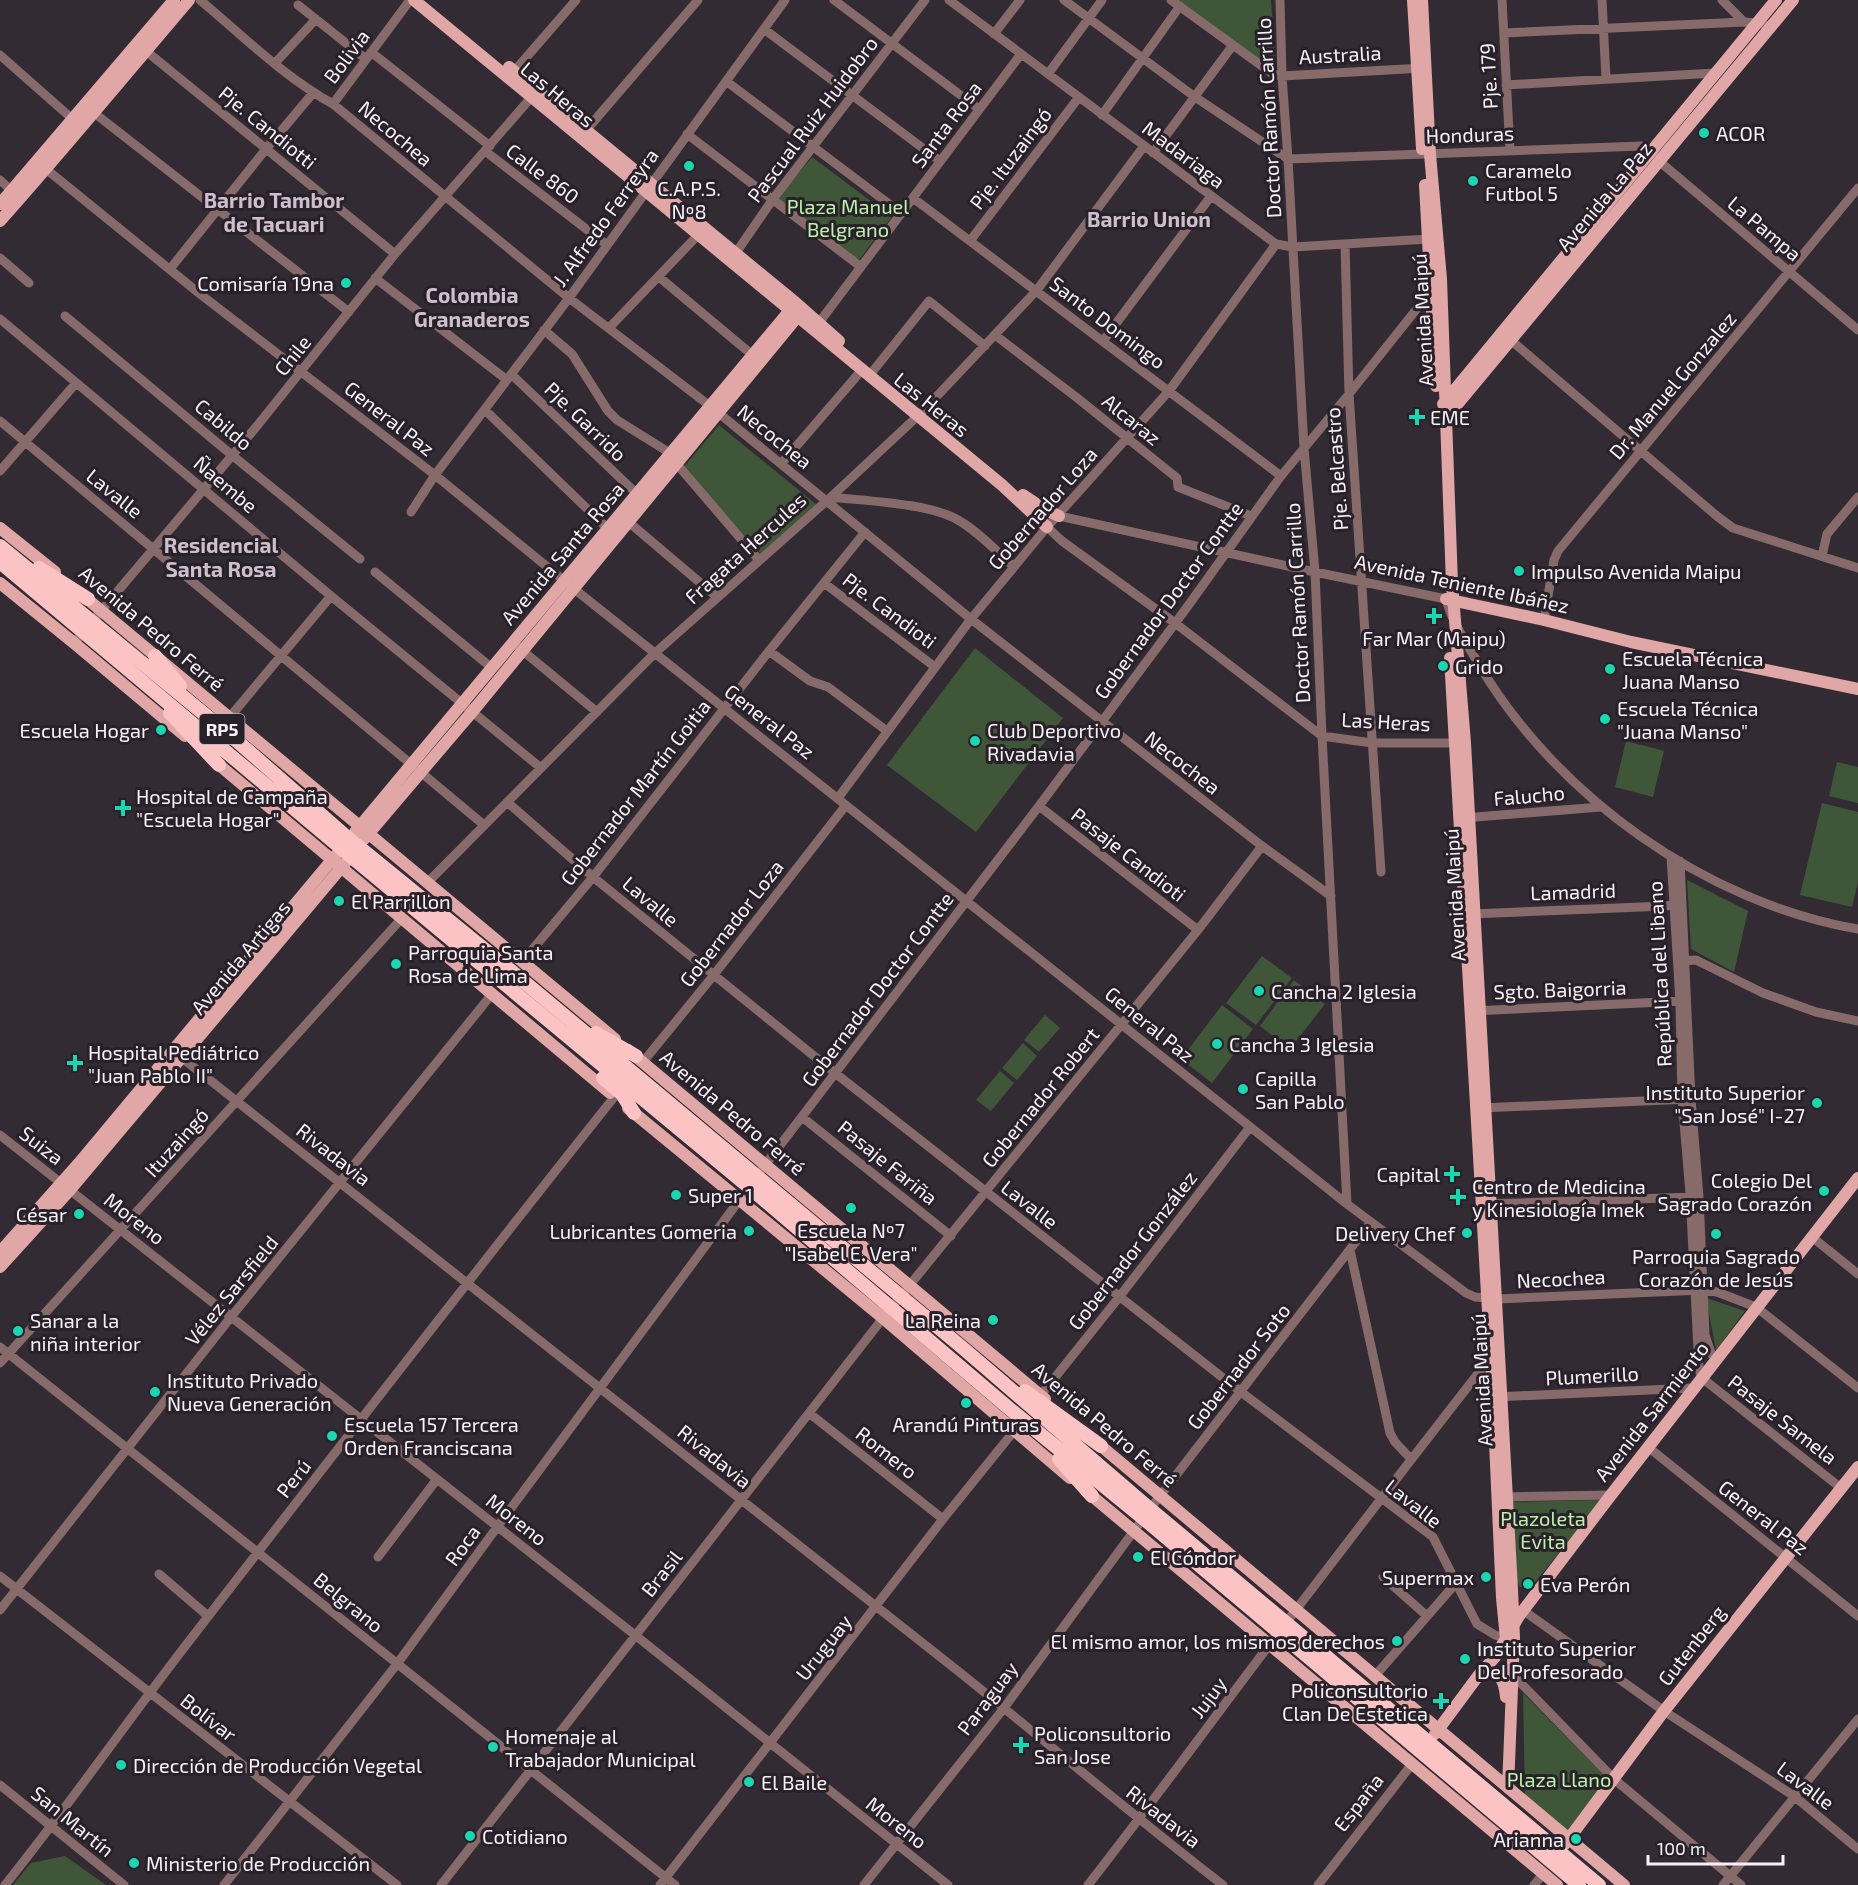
<svg xmlns="http://www.w3.org/2000/svg" width="1858" height="1885" viewBox="0 0 1858 1885" font-family="'Exo 2',sans-serif">
  <style>
    .green { fill: #3f5638 }
    .lines { fill: none; stroke-linecap: round; stroke-linejoin: round }
    .minor { stroke: #876b6b; stroke-width: 9 }
    .major { stroke: #e1a7a7; stroke-width: 12 }
    .highway { stroke: #fbc3c3; stroke-width: 14 }
    .poi-dot { fill: #1cd5b1; stroke: #29212a; stroke-width: 2 }
    .labels { text-anchor: middle; dominant-baseline: central; stroke-width: 6; stroke-linejoin: round; paint-order: stroke }
    .shield { fill: #29212a; stroke: #bab3ba; stroke-width: 1.5 }
    .shield-label { font-size: 18px; font-weight: bold; fill: #f8f2f8 }
    .street-label { font-size: 20px; fill: #f8f2f8; stroke: #29212a }
    .poi-label { font-size: 20px; fill: #f8f2f8; stroke: #29212a; text-anchor: start }
    .park-label { font-size: 20px; fill: #bcf2aa; stroke: #29212a }
    .neighbourhood-label { font-size: 21px; font-weight: bold; fill: #ccc0cc; stroke: #29212a }
  </style>
  <rect width="100%" height="100%" fill="#332b34"/>
  <path class="green" d="M1177,0H1271L1276,71Z
    M812,157L892,217L858,261L777,199Z
    M719,425L817,505L761,554L683,468Z
    M975,648L1063,718L976,832L887,765Z
    M1626,741L1664,751L1653,797L1615,787Z
    M1837,762L1858,767V803L1829,796Z
    M1822,803L1858,812V882L1852,907L1800,895Z
    M1687,880L1748,911L1734,972L1691,949Z
    M1262,956L1292,978L1256,1025L1226,1003Z
    M1294,980L1325,1004L1290,1049L1260,1026Z
    M1222,1005L1253,1029L1212,1083L1181,1059Z
    M1045,1015L1060,1028L1039,1052L1024,1040Z
    M1023,1043L1037,1056L1017,1080L1002,1068Z
    M1000,1071L1014,1083L991,1111L976,1100Z
    M1706,1298L1745,1311L1716,1350Z
    M1602,1500L1536,1581L1527,1587H1520L1517,1581L1513,1502Z
    M1523,1693L1608,1779L1569,1832L1525,1796Z
    M65,1856L106,1885H13L31,1863Z"/>
  <g class="lines">
    <path class="minor" d="M200,0C243,36 284,77 333,104L569,298L710,406L971,619L1262,846L1331,896
      M834,0L979,109
      M949,0L1276,244L1293,247L1429,239
      M1064,0L1195,97L1288,159L1642,146L1651,151L1659,161L1858,330
      M1171,0L1273,74L1282,76L1423,68
      M1280,0L1282,76L1288,159L1304,448L1315,572L1322,736L1347,1204
      M1502,0L1510,151
      M1602,0L1606,79
      M1722,0L1744,22L1758,23L1771,27
      M298,5L366,59
      M764,29L940,161
      M1504,33L1744,22
      M994,34L1020,0
      M146,51L395,254
      M371,52L490,146
      M0,55L77,123
      M275,63L316,19
      M1048,74L1102,0
      M511,75L576,0
      M726,81L901,213
      M1506,85L1715,73
      M333,104L410,0
      M93,112L349,312
      M1102,115L1180,6
      M687,134L861,267
      M582,135L698,0
      M485,151L607,245
      M1153,153L1233,45
      M41,165L200,294L435,475L573,588L1347,1204L1466,1293L1475,1297L1497,1299L1702,1290L1717,1292L1756,1307L1858,1388
      M0,180L12,191
      M913,198L1281,476
      M970,241L1079,97
      M1345,244L1349,394L1381,872
      M733,257L773,199L925,0
      M0,258L29,283
      M170,269L266,149L313,93
      M659,277L756,358
      M375,278L507,380
      M65,316L233,456L360,559
      M0,319L331,596L541,768
      M609,328L698,235
      M815,328L1021,54
      M544,330L572,354L608,411L617,420L670,453L676,463L759,560
      M995,335L1076,397L1177,478L1178,487L1251,516
      M1507,337L1718,517L1733,528L1858,568
      M1103,341L1211,196
      M873,371L929,301L985,346
      M511,374L636,493
      M485,410L607,528
      M0,421L484,825
      M781,464L861,371
      M0,471L76,383
      M831,497C865,501 929,503 958,520C979,532 996,551 1014,567
      M411,512L435,475L569,298L785,0
      M1059,516L1315,572L1446,599C1452,622 1466,642 1478,663C1556,796 1706,903 1858,929
      M625,519L717,597
      M1047,527L1062,541L1175,623L1322,736L1372,743H1459
      M1822,556L1827,534L1858,497
      M375,572L492,668
      M824,583L935,667
      M1544,620L1554,560L1558,551L1858,188
      M74,643L257,426L395,254L535,93
      M518,647L597,712
      M769,651L810,681L828,687L887,731
      M229,718L331,596
      M838,798L971,619L1047,527L1169,391L1276,244
      M507,802L593,877L835,1073L1241,1392L1433,1537L1477,1624L1495,1635L1511,1640
      M1039,806L1198,930
      M1463,818L1601,807
      M1671,856L1680,1002L1682,1099L1690,1193L1699,1369L1702,1378L1841,1488
      M1680,861L1691,1099L1699,1197L1705,1335L1711,1353L1716,1359
      M427,883L655,653L831,497L922,412L1037,290L1144,146
      M1471,914L1666,906L1678,904
      M1681,961L1696,960L1763,993L1816,1012L1858,1021
      M522,962L593,877L769,651L865,532
      M1473,1011L1684,1001
      M182,1058C442,1261 700,1466 958,1671C1047,1742 1133,1816 1223,1885
      M643,1062L713,976L846,805
      M1481,1108L1689,1099
      M802,1117L951,1236
      M0,1135L635,1635L948,1885
      M762,1169L1039,806L1185,610L1281,476L1349,394L1431,291
      M1487,1204L1695,1197
      M1812,1237L1858,1274
      M1350,1250L1390,1433L1395,1442L1411,1459
      M0,1347L675,1885
      M0,1363L402,918
      M1041,1395L1120,1296L1250,1127
      M1495,1397L1693,1388
      M809,1413L943,1519
      M1648,1447L1858,1616
      M1503,1497L1611,1495
      M378,1557L437,1479
      M159,1574L208,1616
      M0,1576L397,1885
      M1383,1577L1427,1616
      M0,1610L231,1317L492,994
      M1524,1611L1664,1711L1794,1796L1858,1849
      M1512,1674L1614,1779L1741,1885
      M1374,1677L1456,1583
      M0,1785L124,1885
      M5,1885C67,1808 123,1727 183,1649C326,1464 469,1279 615,1096
      M224,1885L397,1664L503,1519L752,1183
      M441,1885L883,1318L1198,930L1262,846
      M660,1885L943,1519L1014,1431
      M864,1885L1004,1708L1150,1509L1371,1222
      M1088,1885C1153,1802 1215,1716 1279,1632C1347,1543 1415,1454 1484,1366L1496,1361
      M1318,1885L1412,1764
      M1534,1885L1543,1874
      M1723,1885L1858,1719"/>
    <path class="major" d="M414,0L1002,485L1047,527
      M1413,0L1422,149
      M1422,0L1430,154L1441,279L1452,584L1465,743L1512,1589L1514,1638L1508,1788
      M509,67L796,303L839,341
      M1425,185L1436,386
      M0,204L174,0
      M0,221C65,148 126,74 189,0
      M1443,404L1776,0
      M1446,418L1793,0
      M1023,495L1044,509L1059,516
      M0,528L55,572
      M0,583L74,643L185,736
      M80,593L615,1039
      M1446,599L1544,620L1631,642L1858,689
      M1450,658L1493,1397L1502,1598L1506,1639
      M212,759L610,1093
      M355,832L796,303
      M364,839L472,712L803,310
      M628,1050L1045,1399
      M628,1108L883,1318L1070,1478
      M0,1252L79,1163L336,855
      M0,1267L70,1190L346,862
      M1095,1441L1624,1885
      M1086,1491L1557,1885
      M1478,1676C1499,1668 1504,1678 1506,1697
      M1435,1734L1478,1676L1495,1657L1519,1616L1611,1495L1858,1178
      M1565,1844L1664,1711L1858,1467"/>
    <path class="highway" d="M0,546L237,741L349,839L510,970L964,1349L1150,1509L1599,1885
      M0,562L342,849L749,1187L1011,1410L1143,1518L1579,1885
      M39,568L88,599
      M155,656L180,686
      M170,713L219,765
      M596,1033L636,1056
      M603,1078L622,1094L634,1113
      M1025,1391L1101,1446
      M1059,1459L1092,1496"/>
  </g>
  <g class="poi-dot">
    <circle cx="1704" cy="133" r="6"/>
    <circle cx="689" cy="166" r="6"/>
    <circle cx="1473" cy="181" r="6"/>
    <circle cx="346" cy="283" r="6"/>
    <path d="M1414 408h6v6h6v6h-6v6h-6v-6h-6v-6h6z"/>
    <circle cx="1519" cy="571" r="6"/>
    <path d="M1431 607h6v6h6v6h-6v6h-6v-6h-6v-6h6z"/>
    <circle cx="1443" cy="666" r="6"/>
    <circle cx="1610" cy="669" r="6"/>
    <circle cx="1605" cy="719" r="6"/>
    <circle cx="161" cy="730" r="6"/>
    <circle cx="975" cy="741" r="6"/>
    <path d="M120 799h6v6h6v6h-6v6h-6v-6h-6v-6h6z"/>
    <circle cx="339" cy="901" r="6"/>
    <circle cx="396" cy="964" r="6"/>
    <circle cx="1259" cy="991" r="6"/>
    <circle cx="1217" cy="1044" r="6"/>
    <path d="M72 1054h6v6h6v6h-6v6h-6v-6h-6v-6h6z"/>
    <circle cx="1243" cy="1089" r="6"/>
    <circle cx="1817" cy="1103" r="6"/>
    <path d="M1449 1165h6v6h6v6h-6v6h-6v-6h-6v-6h6z"/>
    <circle cx="1824" cy="1191" r="6"/>
    <circle cx="676" cy="1195" r="6"/>
    <path d="M1455 1188h6v6h6v6h-6v6h-6v-6h-6v-6h6z"/>
    <circle cx="851" cy="1208" r="6"/>
    <circle cx="79" cy="1214" r="6"/>
    <circle cx="749" cy="1231" r="6"/>
    <circle cx="1467" cy="1233" r="6"/>
    <circle cx="1716" cy="1234" r="6"/>
    <circle cx="993" cy="1320" r="6"/>
    <circle cx="18" cy="1331" r="6"/>
    <circle cx="155" cy="1392" r="6"/>
    <circle cx="966" cy="1403" r="6"/>
    <circle cx="332" cy="1436" r="6"/>
    <circle cx="1138" cy="1557" r="6"/>
    <circle cx="1486" cy="1577" r="6"/>
    <circle cx="1528" cy="1584" r="6"/>
    <circle cx="1397" cy="1641" r="6"/>
    <circle cx="1465" cy="1659" r="6"/>
    <path d="M1438 1692h6v6h6v6h-6v6h-6v-6h-6v-6h6z"/>
    <path d="M1018 1736h6v6h6v6h-6v6h-6v-6h-6v-6h6z"/>
    <circle cx="493" cy="1747" r="6"/>
    <circle cx="121" cy="1765" r="6"/>
    <circle cx="749" cy="1782" r="6"/>
    <circle cx="470" cy="1836" r="6"/>
    <circle cx="1576" cy="1839" r="6"/>
    <circle cx="134" cy="1863" r="6"/>
  </g>
  <g class="labels">
    <rect class="shield" x="199.5" y="714" width="45" height="30" rx="4.5"/>
    <g class="shield-label">
      <text x="222" y="729">RP5</text>
    </g>
    <g class="street-label">
      <text transform="translate(1340 54) rotate(-3)">Australia</text>
      <text transform="translate(346 56) rotate(-53)">Bolivia</text>
      <text transform="translate(1488 76) rotate(-93)">Pje. 179</text>
      <text transform="translate(558 94) rotate(40)">Las Heras</text>
      <text transform="translate(1268 118) rotate(-93)">Doctor Ramón Carrillo</text>
      <text transform="translate(812 119) rotate(-53)">Pascual Ruiz Huidobro</text>
      <text transform="translate(946 124) rotate(-53)">Santa Rosa</text>
      <text transform="translate(268 127) rotate(39)">Pje. Candiotti</text>
      <text transform="translate(396 133) rotate(40)">Necochea</text>
      <text transform="translate(1470 134) rotate(-2)">Honduras</text>
      <text transform="translate(1184 154) rotate(37)">Madariaga</text>
      <text transform="translate(1010 158) rotate(-53)">Pje. Ituzaingó</text>
      <text transform="translate(543 173) rotate(37)">Calle 860</text>
      <text transform="translate(1604 196) rotate(-50)">Avenida La Paz</text>
      <text transform="translate(605 217) rotate(-54)">J. Alfredo Ferreyra</text>
      <text transform="translate(1765 228) rotate(40)">La Pampa</text>
      <text transform="translate(1422 320) rotate(-93)">Avenida Maipú</text>
      <text transform="translate(1108 322) rotate(37)">Santo Domingo</text>
      <text transform="translate(292 355) rotate(-51)">Chile</text>
      <text transform="translate(1672 385) rotate(-50)">Dr. Manuel Gonzalez</text>
      <text transform="translate(932 404) rotate(39)">Las Heras</text>
      <text transform="translate(390 418) rotate(38)">General Paz</text>
      <text transform="translate(1132 419) rotate(39)">Alcaraz</text>
      <text transform="translate(586 421) rotate(44)">Pje. Garrido</text>
      <text transform="translate(224 424) rotate(40)">Cabildo</text>
      <text transform="translate(775 436) rotate(39)">Necochea</text>
      <text transform="translate(1336 469) rotate(-94)">Pje. Belcastro</text>
      <text transform="translate(226 484) rotate(40)">Ñaembe</text>
      <text transform="translate(115 493) rotate(39)">Lavalle</text>
      <text transform="translate(1042 508) rotate(-49)">Gobernador Loza</text>
      <text transform="translate(745 548) rotate(-42)">Fragata Hercules</text>
      <text transform="translate(562 553) rotate(-50)">Avenida Santa Rosa</text>
      <text transform="translate(1462 583) rotate(12)">Avenida Teniente Ibáñez</text>
      <text transform="translate(1168 600) rotate(-54)">Gobernador Doctor Contte</text>
      <text transform="translate(1297 603) rotate(-93)">Doctor Ramón Carrillo</text>
      <text transform="translate(890 610) rotate(37)">Pje. Candioti</text>
      <text transform="translate(152 628) rotate(40)">Avenida Pedro Ferré</text>
      <text transform="translate(770 721) rotate(38)">General Paz</text>
      <text transform="translate(1386 721) rotate(3)">Las Heras</text>
      <text transform="translate(1183 762) rotate(38)">Necochea</text>
      <text transform="translate(635 792) rotate(-52)">Gobernador Martín Goitia</text>
      <text transform="translate(1529 795) rotate(-5)">Falucho</text>
      <text transform="translate(1129 854) rotate(38)">Pasaje Candioti</text>
      <text transform="translate(1573 891) rotate(-2)">Lamadrid</text>
      <text transform="translate(1454 895) rotate(-93)">Avenida Maipú</text>
      <text transform="translate(651 901) rotate(40)">Lavalle</text>
      <text transform="translate(731 923) rotate(-52)">Gobernador Loza</text>
      <text transform="translate(240 957) rotate(-50)">Avenida Artigas</text>
      <text transform="translate(1659 974) rotate(-93)">República del Libano</text>
      <text transform="translate(877 989) rotate(-53)">Gobernador Doctor Contte</text>
      <text transform="translate(1560 989) rotate(-2)">Sgto. Baigorria</text>
      <text transform="translate(1150 1024) rotate(39)">General Paz</text>
      <text transform="translate(1040 1097) rotate(-51)">Gobernador Robert</text>
      <text transform="translate(733 1112) rotate(40)">Avenida Pedro Ferré</text>
      <text transform="translate(176 1142) rotate(-48)">Ituzaingó</text>
      <text transform="translate(42 1145) rotate(38)">Suiza</text>
      <text transform="translate(334 1154) rotate(38)">Rivadavia</text>
      <text transform="translate(888 1162) rotate(39)">Pasaje Fariña</text>
      <text transform="translate(1030 1204) rotate(38)">Lavalle</text>
      <text transform="translate(135 1218) rotate(38)">Moreno</text>
      <text transform="translate(1132 1250) rotate(-52)">Gobernador González</text>
      <text transform="translate(1561 1278) rotate(-3)">Necochea</text>
      <text transform="translate(231 1290) rotate(-51)">Vélez Sarsfield</text>
      <text transform="translate(1238 1366) rotate(-52)">Gobernador Soto</text>
      <text transform="translate(1592 1375) rotate(-3)">Plumerillo</text>
      <text transform="translate(1481 1380) rotate(-93)">Avenida Maipú</text>
      <text transform="translate(1651 1411) rotate(-52)">Avenida Sarmiento</text>
      <text transform="translate(1783 1419) rotate(38)">Pasaje Samela</text>
      <text transform="translate(1105 1424) rotate(40)">Avenida Pedro Ferré</text>
      <text transform="translate(887 1452) rotate(38)">Romero</text>
      <text transform="translate(715 1456) rotate(39)">Rivadavia</text>
      <text transform="translate(293 1478) rotate(-52)">Perú</text>
      <text transform="translate(1414 1503) rotate(38)">Lavalle</text>
      <text transform="translate(1764 1517) rotate(38)">General Paz</text>
      <text transform="translate(517 1519) rotate(38)">Moreno</text>
      <text transform="translate(462 1545) rotate(-54)">Roca</text>
      <text transform="translate(661 1573) rotate(-52)">Brasil</text>
      <text transform="translate(349 1602) rotate(39)">Belgrano</text>
      <text transform="translate(1691 1645) rotate(-52)">Gutenberg</text>
      <text transform="translate(823 1647) rotate(-52)">Uruguay</text>
      <text transform="translate(1208 1697) rotate(-53)">Jujuy</text>
      <text transform="translate(987 1698) rotate(-53)">Paraguay</text>
      <text transform="translate(209 1717) rotate(38)">Bolívar</text>
      <text transform="translate(1806 1785) rotate(37)">Lavalle</text>
      <text transform="translate(1358 1802) rotate(-52)">España</text>
      <text transform="translate(1164 1816) rotate(38)">Rivadavia</text>
      <text transform="translate(73 1821) rotate(39)">San Martín</text>
      <text transform="translate(897 1822) rotate(38)">Moreno</text>
    </g>
    <g class="poi-label">
      <text x="1716" y="133">ACOR</text>
      <text x="1485" y="170">Caramelo<tspan x="1485" dy="23">Futbol 5</tspan></text>
      <text x="689" y="188" text-anchor="middle">C.A.P.S.<tspan x="689" dy="23">Nº8</tspan></text>
      <text x="334" y="283" text-anchor="end">Comisaría 19na</text>
      <text x="1430" y="417">EME</text>
      <text x="1531" y="571">Impulso Avenida Maipu</text>
      <text x="1434" y="638" text-anchor="middle">Far Mar (Maipu)</text>
      <text x="1622" y="658">Escuela Técnica<tspan x="1622" dy="23">Juana Manso</tspan></text>
      <text x="1455" y="666">Grido</text>
      <text x="1617" y="708">Escuela Técnica<tspan x="1617" dy="23">"Juana Manso"</tspan></text>
      <text x="149" y="730" text-anchor="end">Escuela Hogar</text>
      <text x="987" y="730">Club Deportivo<tspan x="987" dy="23">Rivadavia</tspan></text>
      <text x="136" y="796">Hospital de Campaña<tspan x="136" dy="23">"Escuela Hogar"</tspan></text>
      <text x="351" y="901">El Parrillon</text>
      <text x="408" y="952">Parroquia Santa<tspan x="408" dy="23">Rosa de Lima</tspan></text>
      <text x="1271" y="991">Cancha 2 Iglesia</text>
      <text x="1229" y="1044">Cancha 3 Iglesia</text>
      <text x="88" y="1052">Hospital Pediátrico<tspan x="88" dy="23">"Juan Pablo II"</tspan></text>
      <text x="1255" y="1078">Capilla<tspan x="1255" dy="23">San Pablo</tspan></text>
      <text x="1805" y="1092" text-anchor="end">Instituto Superior<tspan x="1805" dy="23">"San José" I-27</tspan></text>
      <text x="1440" y="1174" text-anchor="end">Capital</text>
      <text x="1812" y="1180" text-anchor="end">Colegio Del<tspan x="1812" dy="23">Sagrado Corazón</tspan></text>
      <text x="1472" y="1186">Centro de Medicina<tspan x="1472" dy="23">y Kinesiología Imek</tspan></text>
      <text x="688" y="1195">Super 1</text>
      <text x="67" y="1214" text-anchor="end">César</text>
      <text x="851" y="1230" text-anchor="middle">Escuela Nº7<tspan x="851" dy="23">"Isabel E. Vera"</tspan></text>
      <text x="737" y="1231" text-anchor="end">Lubricantes Gomeria</text>
      <text x="1455" y="1233" text-anchor="end">Delivery Chef</text>
      <text x="1716" y="1256" text-anchor="middle">Parroquia Sagrado<tspan x="1716" dy="23">Corazón de Jesús</tspan></text>
      <text x="30" y="1320">Sanar a la<tspan x="30" dy="23">niña interior</tspan></text>
      <text x="981" y="1320" text-anchor="end">La Reina</text>
      <text x="167" y="1380">Instituto Privado<tspan x="167" dy="23">Nueva Generación</tspan></text>
      <text x="344" y="1424">Escuela 157 Tercera<tspan x="344" dy="23">Orden Franciscana</tspan></text>
      <text x="966" y="1424" text-anchor="middle">Arandú Pinturas</text>
      <text x="1150" y="1557">El Cóndor</text>
      <text x="1474" y="1577" text-anchor="end">Supermax</text>
      <text x="1540" y="1584">Eva Perón</text>
      <text x="1385" y="1641" text-anchor="end">El mismo amor, los mismos derechos</text>
      <text x="1477" y="1648">Instituto Superior<tspan x="1477" dy="23">Del Profesorado</tspan></text>
      <text x="1428" y="1690" text-anchor="end">Policonsultorio<tspan x="1428" dy="23">Clan De Estetica</tspan></text>
      <text x="1034" y="1733">Policonsultorio<tspan x="1034" dy="23">San Jose</tspan></text>
      <text x="505" y="1736">Homenaje al<tspan x="505" dy="23">Trabajador Municipal</tspan></text>
      <text x="133" y="1765">Dirección de Producción Vegetal</text>
      <text x="761" y="1782">El Baile</text>
      <text x="482" y="1836">Cotidiano</text>
      <text x="1564" y="1839" text-anchor="end">Arianna</text>
      <text x="146" y="1863">Ministerio de Producción</text>
    </g>
    <g class="park-label">
      <text x="848" y="206">Plaza Manuel<tspan x="848" dy="23">Belgrano</tspan></text>
      <text x="1543" y="1518">Plazoleta<tspan x="1543" dy="23">Evita</tspan></text>
      <text x="1559" y="1779">Plaza Llano</text>
    </g>
    <g class="neighbourhood-label">
      <text x="274" y="199">Barrio Tambor<tspan x="274" dy="24">de Tacuari</tspan></text>
      <text x="1149" y="218">Barrio Union</text>
      <text x="472" y="294">Colombia<tspan x="472" dy="24">Granaderos</tspan></text>
      <text x="221" y="544">Residencial<tspan x="221" dy="24">Santa Rosa</tspan></text>
    </g>
  </g>
  <path d="M1648 1855v9h135v-9" fill="none" stroke="#f8f2f8" stroke-width="3"/>
  <text x="1657" y="1855" font-size="18" fill="#f8f2f8" stroke="#29212a" stroke-width="4.5" paint-order="stroke">100 m</text>
</svg>
